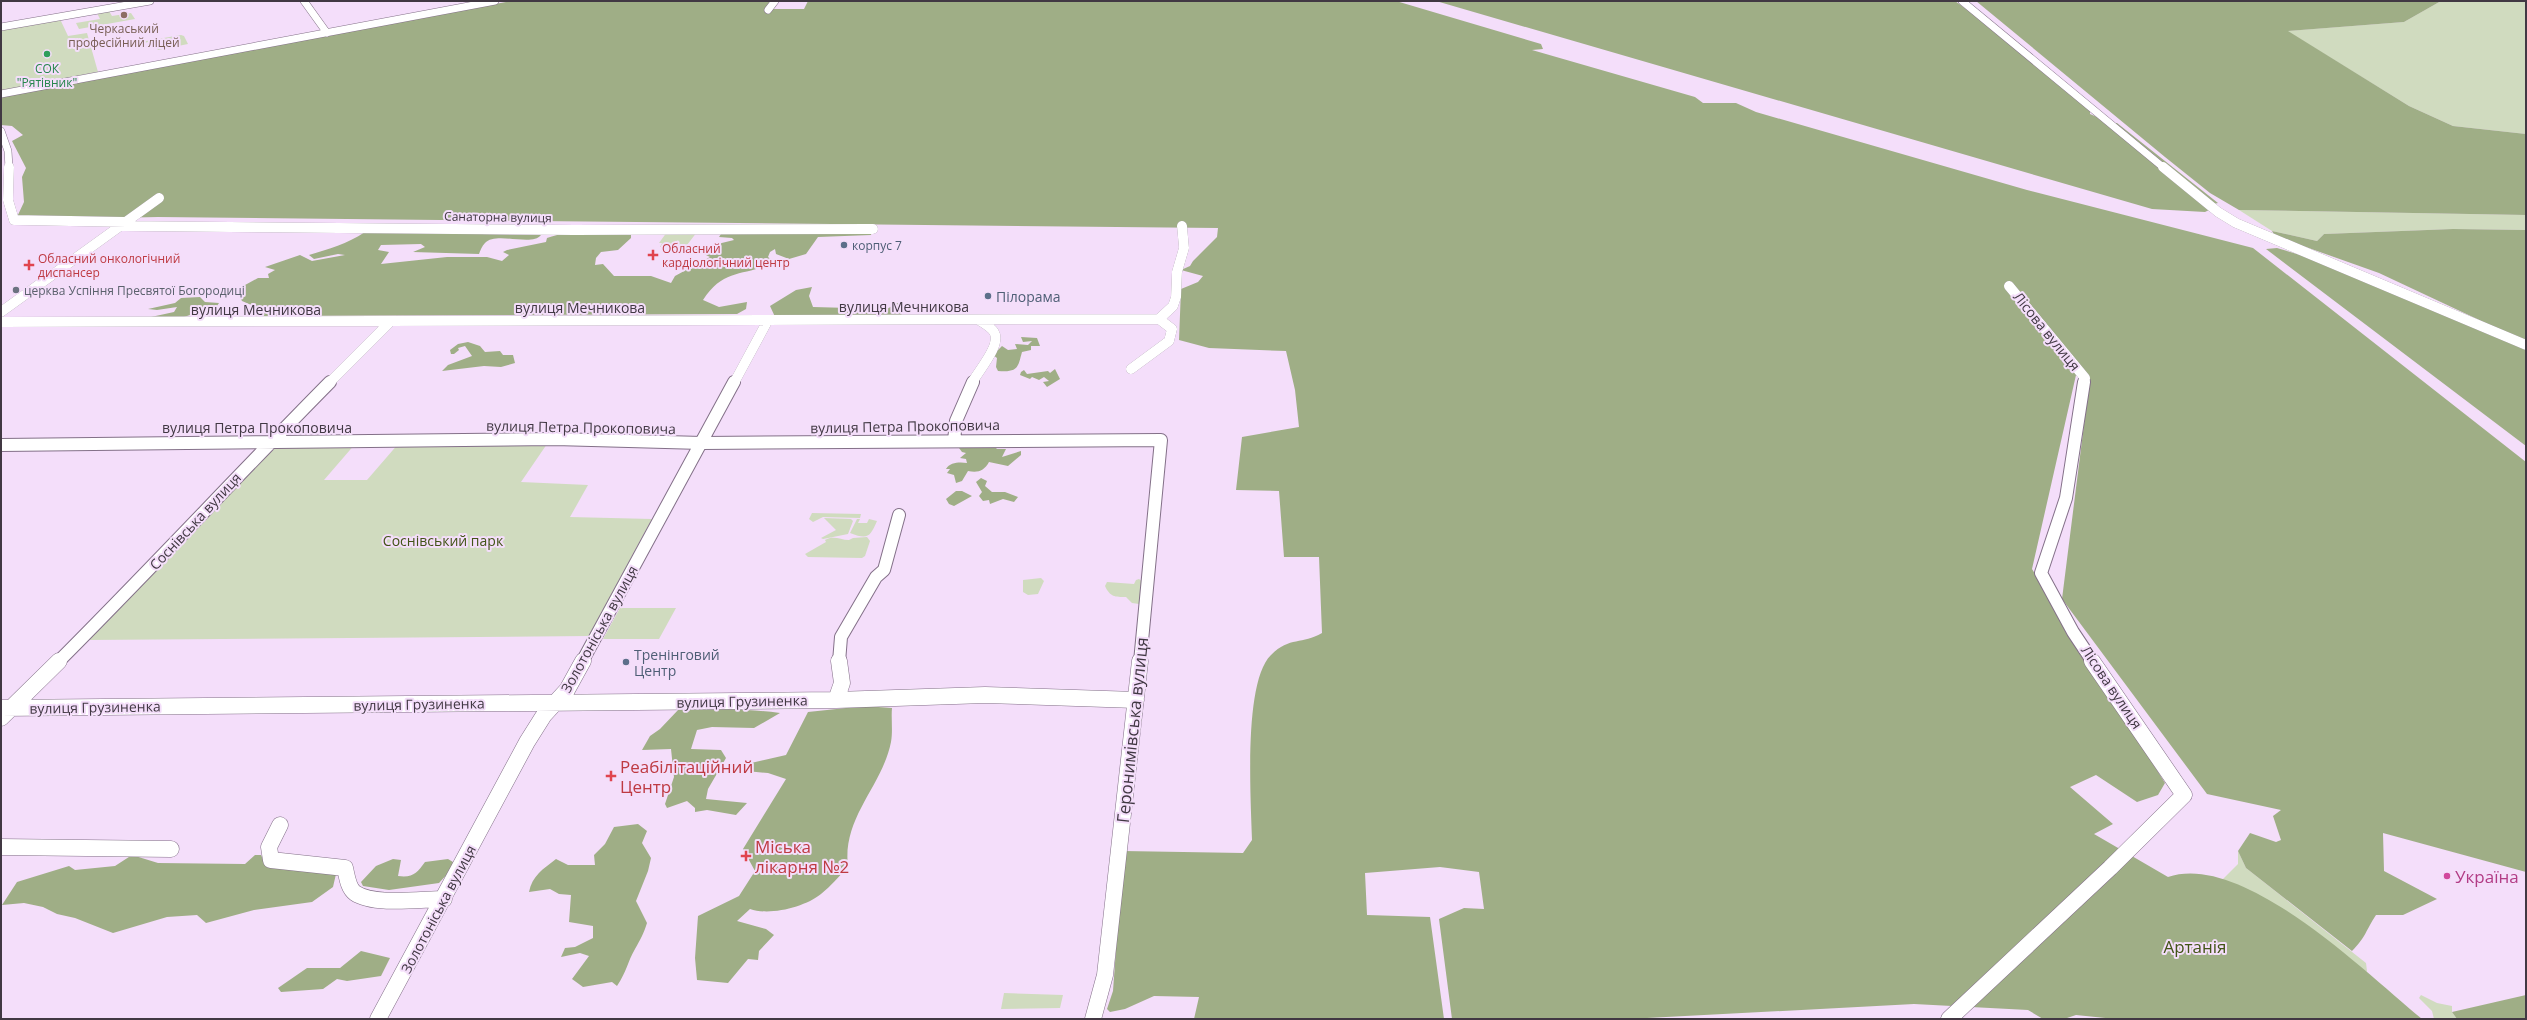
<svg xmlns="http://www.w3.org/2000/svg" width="2527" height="1020" viewBox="0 0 2527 1020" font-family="'Open Sans',sans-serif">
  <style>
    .green { fill: #d0dbbf }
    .forest { fill: #9fae86 }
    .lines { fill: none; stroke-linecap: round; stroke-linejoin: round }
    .minor-far3-casing { stroke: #837088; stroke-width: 8 }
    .minor-far2-casing { stroke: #837088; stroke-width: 10 }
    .minor-far1-casing { stroke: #837088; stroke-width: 14 }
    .minor-casing { stroke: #837088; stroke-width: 17 }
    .minor-far3 { stroke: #fff; stroke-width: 7 }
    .minor-far2 { stroke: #fff; stroke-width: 10 }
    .minor-far1 { stroke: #fff; stroke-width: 12 }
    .minor { stroke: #fff; stroke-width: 16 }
    .education-dot { fill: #8d6e63; stroke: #f4defa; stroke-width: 1.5 }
    .leisure-dot { fill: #2e9e5b; stroke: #f4defa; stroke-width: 1.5 }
    .service-dot { fill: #5c6f8a; stroke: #f4defa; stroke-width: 1.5 }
    .health-dot { fill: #e0444e; stroke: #f4defa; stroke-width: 1.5 }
    .worship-dot { fill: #6b7280; stroke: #f4defa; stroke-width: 1.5 }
    .hotel-dot { fill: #d1479c; stroke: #f4defa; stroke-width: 1.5 }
    .labels { text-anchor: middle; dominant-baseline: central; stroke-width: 4; stroke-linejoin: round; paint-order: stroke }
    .far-education-label { font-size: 12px; fill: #785e54; stroke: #f4defa }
    .far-leisure-label { font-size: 12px; fill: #27864d; stroke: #f4defa }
    .far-street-label { font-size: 12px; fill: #413843; stroke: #f4defa }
    .far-service-label { font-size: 12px; fill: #4e5e75; stroke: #f4defa; text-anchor: start }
    .far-health-label { font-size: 12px; fill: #be3a42; stroke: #f4defa; text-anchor: start }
    .far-worship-label { font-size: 12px; fill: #5b616d; stroke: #f4defa; text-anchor: start }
    .service-label { font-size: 14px; fill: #4e5e75; stroke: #f4defa; text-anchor: start }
    .street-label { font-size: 14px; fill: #413843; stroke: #f4defa }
    .park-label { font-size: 14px; fill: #425417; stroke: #f4defa }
    .near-street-label { font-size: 17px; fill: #413843; stroke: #f4defa }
    .near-health-label { font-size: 17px; fill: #be3a42; stroke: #f4defa; text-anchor: start }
    .near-hotel-label { font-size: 17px; fill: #b23c85; stroke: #f4defa; text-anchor: start }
    .near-park-label { font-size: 17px; fill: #425417; stroke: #f4defa }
  </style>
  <rect width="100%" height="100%" fill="#f4defa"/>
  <path class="green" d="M2441,1H2526V134L2453,126L2409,106L2287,31L2404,22Z
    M109,11L112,16L131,13L135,19L79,29L76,23L100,19L97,13Z
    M60,19L68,36L87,33L98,72L1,91V28Z
    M181,35L184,36L188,44L158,50L152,41L133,46L106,48Z
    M2239,210L2526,215V230L2453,229L2324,234L2317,241L2272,231Z
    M667,232H697L687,245L660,247L662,243H659Z
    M356,443L324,480H367L399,443L547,444L521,482L588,485L570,517L652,519L589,636L85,640L275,448L283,445Z
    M812,513L861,514L860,518L823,517L813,522L809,519Z
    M824,518L851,519L853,521L848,534L823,539L821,538L836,530Z
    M857,519H860L858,523H867L869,519L877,521C870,537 868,540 850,533Z
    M867,537L870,541L865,556L862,558L808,557L805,554L826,542L825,540C834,535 840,540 849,540L853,538Z
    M1041,578L1044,581L1038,594L1028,595L1023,592V580Z
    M1136,580L1139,579L1143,582L1139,604L1132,603L1126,597C1115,597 1110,597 1105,586L1107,582L1134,584Z
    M620,608H676L659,639H603Z
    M2238,851L2246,868L2366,963L2367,971L2361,980L2212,890L2238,864Z
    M1004,993L1063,995L1060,1008L1001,1009Z
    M2421,995L2437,1003L2452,1006V1012L2457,1019H2434L2432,1011L2419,998Z"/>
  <path class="forest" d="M512,1H775L772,9H804L808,1H1396L1541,44L1543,49L1532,50L1695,97L1703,103H1736L1756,112L2027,190L2253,248L2526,462V872L2383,833L2384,871L2437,899L2403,915H2376C2366,930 2366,937 2352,951L2246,868L2238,851L2250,833L2276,842L2281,840L2273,816L2281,810L2207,794L2062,599L2089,385L2076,375L2032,569L2165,783L2158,795L2137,802L2096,775L2070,787L2113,824L2094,834L2168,877C2243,851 2367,974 2422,1019H2115L2076,1015L2064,1019H2043L2028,1010L1914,1004L1628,1019H1452L1439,919L1464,908L1484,909L1479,872L1440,867L1365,873L1367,915L1430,917L1444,1019H1194L1199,997L1154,996L1125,1009L1110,1012L1107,1009L1113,991L1123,851L1243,853L1252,840C1251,801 1243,682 1271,655C1290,636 1302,645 1322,633L1319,557H1284L1279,491L1236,490L1242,437L1299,427L1295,390L1286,351L1209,348L1179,340L1181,289L1198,282L1203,276L1181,270L1190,266L1193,261L1217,237L1218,228L158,217L20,220L17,217L24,202L22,177L26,168L12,141L23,135L12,126L1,125V95Z
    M1436,1H1955L1997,31L2090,109V114L2097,117L2211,209L2205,212L2152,209Z
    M1976,1H2441L2404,22L2288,31L2409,106L2453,126L2526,134V215L2239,210L2210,193L2165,157Z
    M2113,123H2117L2218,203L2214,204Z
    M2453,229L2526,230V342L2379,273L2275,236L2272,231L2317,241L2324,234Z
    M872,230L871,235L818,237L806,254L789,259L776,254L775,249L770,252L768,257L774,262C745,277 724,267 703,300L719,307L747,302L746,309L737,314L250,316L261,309L242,301L236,290L258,278H269L268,274L275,270L265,267L300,255L312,261L345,255L338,254L314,259L309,255C329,249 347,244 365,232L541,235C532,247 496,231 485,243C482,246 480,251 479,254L413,252L425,247L421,244L381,245L378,250L389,252L381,264L447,257H487L502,261L509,255L503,252L507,250L546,242L547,238C568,230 610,229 631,235V238L618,250L601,252L596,258L595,265L603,264L614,276H651L671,283L675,276L710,257L702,253H689L693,250L734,240L732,238L719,237L723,231Z
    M2277,248L2337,266L2526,348V446L2266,249Z
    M812,287L809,296L813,307L887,309L897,303L905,304L900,319H776L770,306L796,290Z
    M200,297L205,302L219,303L217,306L184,317H151L174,312L177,307L157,310L148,309L175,303L181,298Z
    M1021,337L1037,338L1040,346H1031V350L1022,352C1018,366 1019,373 998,371L996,367L997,358L993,355L1002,346L1008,350L1017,349L1015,344L1028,345L1032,341L1023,342Z
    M468,342L480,346L485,352L500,351L503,355H513L515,363L501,367L484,366L442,371L448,365L472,356L465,346L458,348L459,350L454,354H451L450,350L458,344Z
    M1055,369L1060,379L1047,387L1043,382L1049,381L1044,377L1039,380L1032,377L1030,379L1020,375L1021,372L1024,370L1027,374L1048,371L1050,373Z
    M967,444L974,447L993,445L997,449H1006L1002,457L1021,451V455L1008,466L989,462C984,471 978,473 968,471L962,481L956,483L954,475L947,473L950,469H946C950,462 960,462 967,463L966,459L960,458L966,453L962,452L959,448Z
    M981,478L987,481L985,486L992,492H1005L1018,497L1014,502L1003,499L990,504L989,500L983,501L979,496L982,492L976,482Z
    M956,491H962L972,496L954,506L949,504L946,499Z
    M692,706C722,710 750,709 780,713L754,728L712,727L697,730L691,749L721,750L726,758L708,789L706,799L747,803L736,815L707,810L695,812V808L687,801L667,808L665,804L674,777L671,749L642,750L650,736L660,729L679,709Z
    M865,706L892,708C891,719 893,731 891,742C882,787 842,817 848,867C839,876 831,886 821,894C805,907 770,916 750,909L737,921L766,929L774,935L759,951L758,960L748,959L728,983L697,980L695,958L698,916L739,896L755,871L743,849L786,779L768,773L725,769L786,755L808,712Z
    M638,824L647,831L642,843L651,858L648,871L636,901L647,923C644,933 640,940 635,949C627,963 627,971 617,986L612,982L583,987L572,979L589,956L580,953L561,957L565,948L575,947L593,938V926L569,922L571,895L559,894L550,889L529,892C532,876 543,869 556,859L568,865H595L594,855L605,844L614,827Z
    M132,855L158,863L245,864L255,855H261L266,866L336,874L333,887L312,902L254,910L206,923L197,915L167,917L113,933L75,918L57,914L43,907L24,903L2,905L17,882L69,866L75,870L115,866Z
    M393,859L401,860L398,876C413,878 417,873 425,862L448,859L453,862L451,870L439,883L389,890L363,886L361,882L376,866Z
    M361,951L390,958L381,976L347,981L337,979L323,989L281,992L278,988L307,968H340Z
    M2526,995V1019H2457L2452,1012Z"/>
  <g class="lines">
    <defs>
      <path id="minor-far3" d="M304,1L327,33
        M1962,1L2164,168
        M768,10L775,1
        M1,27L150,1
        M1,94L495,1
        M1,131L8,151L9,168"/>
      <path id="minor-far2" d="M9,167L8,200L14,220L126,222
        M2163,167L2218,212L2236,223L2526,345
        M123,226L575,230L873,229
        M2009,286L2085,378L2084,383
        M1,312L159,198
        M1159,319L1173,306L1176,297L1177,272L1184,248L1182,226
        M1,322L1159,319L1172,329L1169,341L1131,369
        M329,383L389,323
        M734,383L768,320
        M972,383C978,371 1002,345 994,332C991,327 983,323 979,320"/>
      <path id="minor-far1" d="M2084,382L2066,498L2041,573L2073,632L2093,662
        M954,441L956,421L973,382
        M1,445L555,439L702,443L1161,440L1140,662
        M58,662C150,570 238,475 330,382
        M582,662L734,382
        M839,662L841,637L876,577L884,570L899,515"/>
      <path id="minor" d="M836,700L842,683L839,661
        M1,708L836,700L985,695L1136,700
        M1,718L59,661
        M280,825L269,847L271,860L345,868C347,876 348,888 355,893C374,906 422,899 444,899
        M1,847L171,849
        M378,1019L527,742L544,715L567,690L583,661
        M1093,1019L1105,975L1140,661
        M1949,1019L2110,868L2184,795L2092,661"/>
    </defs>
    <use href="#minor-far3" class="minor-far3-casing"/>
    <use href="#minor-far2" class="minor-far2-casing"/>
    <use href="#minor-far1" class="minor-far1-casing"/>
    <use href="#minor" class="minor-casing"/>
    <use href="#minor-far3" class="minor-far3"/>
    <use href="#minor-far2" class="minor-far2"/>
    <use href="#minor-far1" class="minor-far1"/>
    <use href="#minor" class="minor"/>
  </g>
  <circle class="education-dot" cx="124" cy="15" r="4"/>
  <circle class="leisure-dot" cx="47" cy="54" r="4"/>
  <g class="service-dot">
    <circle cx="844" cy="245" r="4"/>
    <circle cx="988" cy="296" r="4"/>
    <circle cx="626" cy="662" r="4"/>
  </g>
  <g class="health-dot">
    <path d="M651 249h4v4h4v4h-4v4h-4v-4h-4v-4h4z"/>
    <path d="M27 259h4v4h4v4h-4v4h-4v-4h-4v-4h4z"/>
    <path d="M609 770h4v4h4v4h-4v4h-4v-4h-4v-4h4z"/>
    <path d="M744 850h4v4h4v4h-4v4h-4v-4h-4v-4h4z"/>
  </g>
  <circle class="worship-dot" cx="16" cy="290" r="4"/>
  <circle class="hotel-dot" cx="2447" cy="876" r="4"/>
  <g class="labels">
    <g class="far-education-label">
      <text x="124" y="28">Черкаський<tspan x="124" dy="14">професійний ліцей</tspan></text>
    </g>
    <g class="far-leisure-label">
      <text x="47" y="68">СОК<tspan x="47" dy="14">"Рятівник"</tspan></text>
    </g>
    <g class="far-street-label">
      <text transform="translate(498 217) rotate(1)">Санаторна вулиця</text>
    </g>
    <g class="far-service-label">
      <text x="852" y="245">корпус 7</text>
    </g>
    <g class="far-health-label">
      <text x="662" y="248">Обласний<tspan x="662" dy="14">кардіологічний центр</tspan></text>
      <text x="38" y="258">Обласний онкологічний<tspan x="38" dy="14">диспансер</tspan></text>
    </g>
    <g class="far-worship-label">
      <text x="24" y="290">церква Успіння Пресвятої Богородиці</text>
    </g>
    <g class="service-label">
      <text x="996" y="296">Пілорама</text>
      <text x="634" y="654">Тренінговий<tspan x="634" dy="16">Центр</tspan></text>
    </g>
    <g class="street-label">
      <text x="904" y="306">вулиця Мечникова</text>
      <text x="580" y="307">вулиця Мечникова</text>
      <text x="256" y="309">вулиця Мечникова</text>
      <text transform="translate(2047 331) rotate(51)">Лісова вулиця</text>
      <text transform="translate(905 426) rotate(-1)">вулиця Петра Прокоповича</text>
      <text x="257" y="427">вулиця Петра Прокоповича</text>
      <text transform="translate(581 427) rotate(1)">вулиця Петра Прокоповича</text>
      <text transform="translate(195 521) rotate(-47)">Соснівська вулиця</text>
      <text transform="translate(599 629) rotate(-61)">Золотоніська вулиця</text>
      <text transform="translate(2112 687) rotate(56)">Лісова вулиця</text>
      <text transform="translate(742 701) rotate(-1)">вулиця Грузиненка</text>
      <text transform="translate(419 704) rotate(-1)">вулиця Грузиненка</text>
      <text transform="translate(95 707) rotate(-1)">вулиця Грузиненка</text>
      <text transform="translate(438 909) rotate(-62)">Золотоніська вулиця</text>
    </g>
    <g class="park-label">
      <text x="443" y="540">Соснівський парк</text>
    </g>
    <g class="near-street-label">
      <text transform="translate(1132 730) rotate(-84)">Геронимівська вулиця</text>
    </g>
    <g class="near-health-label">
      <text x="620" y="766">Реабілітаційний<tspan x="620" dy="20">Центр</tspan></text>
      <text x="755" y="846">Міська<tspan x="755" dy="20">лікарня №2</tspan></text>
    </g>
    <g class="near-hotel-label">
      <text x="2455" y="876">Україна</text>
    </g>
    <g class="near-park-label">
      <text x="2195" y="946">Артанія</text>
    </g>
  </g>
  <rect width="2527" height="1020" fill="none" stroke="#413843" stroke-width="4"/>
</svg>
